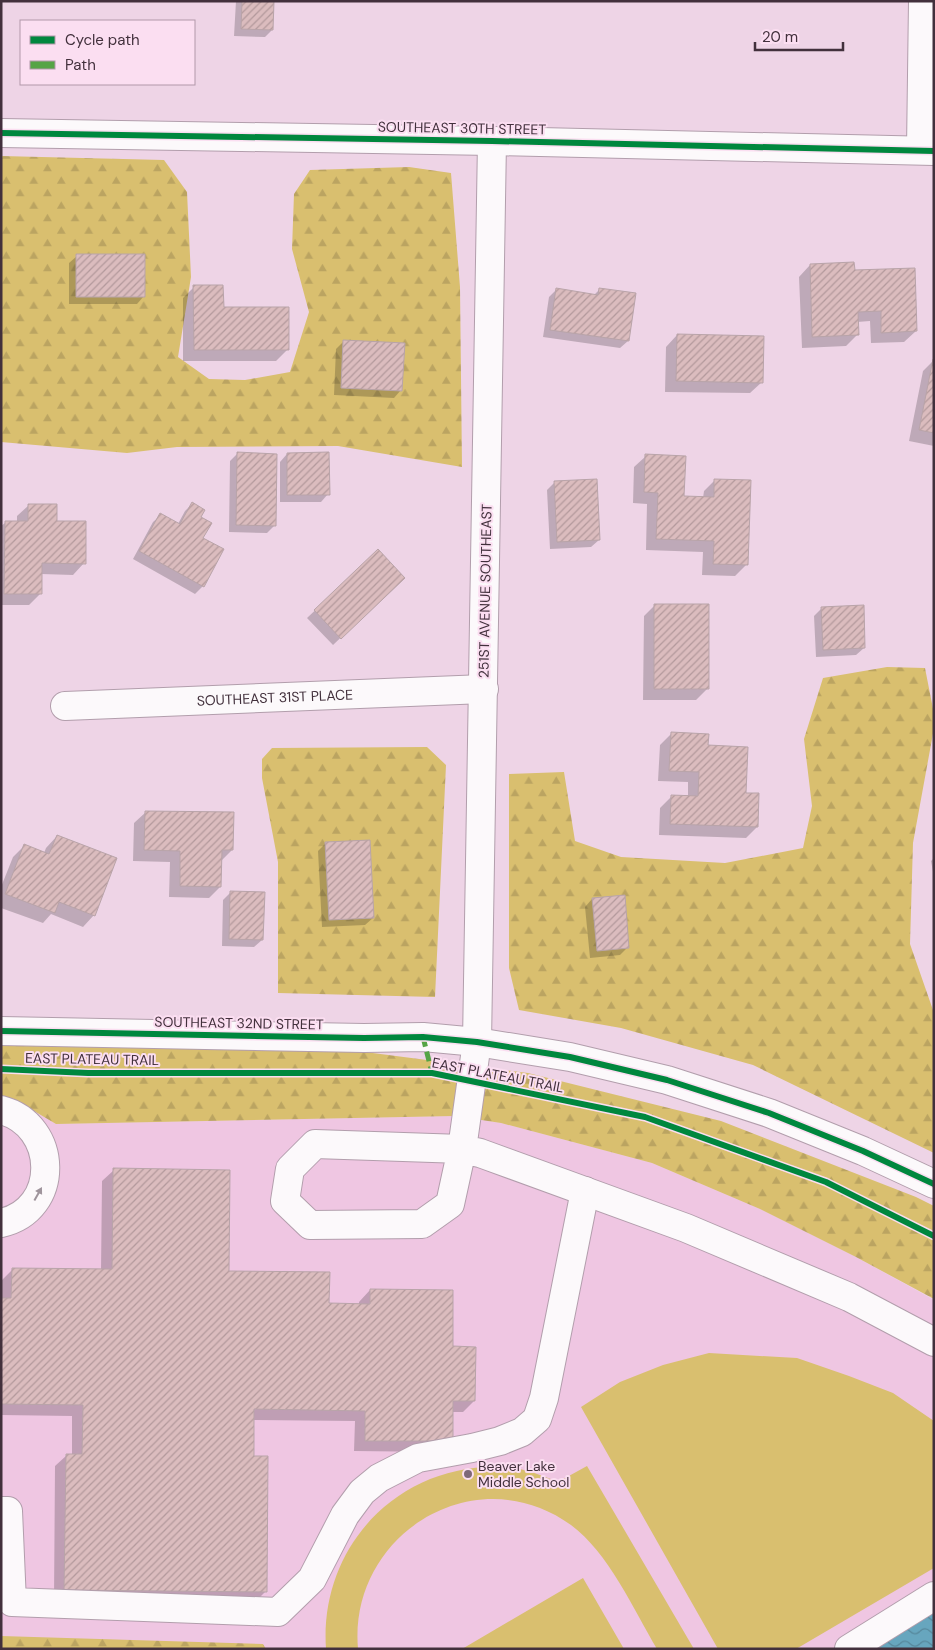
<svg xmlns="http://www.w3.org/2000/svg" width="935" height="1650" viewBox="0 0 935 1650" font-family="'DM Sans',sans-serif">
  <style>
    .built { fill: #efc6e2 }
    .grass { fill: #d9bf6f }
    .forest { fill: url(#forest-firs) }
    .water { fill: url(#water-waves) }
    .shadow { fill: #0003 }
    .building { fill: url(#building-hatch); stroke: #b9a4a9 }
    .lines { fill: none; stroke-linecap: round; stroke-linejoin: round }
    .minor-casing { stroke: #b29eac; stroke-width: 30 }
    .minor { stroke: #fcf9fb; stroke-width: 28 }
    .quiet { stroke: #55a445; stroke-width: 5; stroke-dasharray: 10 5; stroke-linecap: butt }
    .cycleway-casing { stroke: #fbdef1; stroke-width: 9 }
    .cycleway { stroke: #00873e; stroke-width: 6 }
    .oneway { fill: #9f949c }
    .poi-dot { fill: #7e6978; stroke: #fbdef1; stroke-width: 2 }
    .labels { text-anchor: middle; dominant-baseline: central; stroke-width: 4; stroke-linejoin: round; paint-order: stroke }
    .street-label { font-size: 14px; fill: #42303c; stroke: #fbdef1 }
    .poi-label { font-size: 14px; fill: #42303c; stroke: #fbdef1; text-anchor: start }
  </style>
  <defs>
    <pattern id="forest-firs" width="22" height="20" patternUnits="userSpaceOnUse" patternTransform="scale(1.25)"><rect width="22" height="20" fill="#d9bf6f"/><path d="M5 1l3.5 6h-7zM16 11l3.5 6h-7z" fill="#bba461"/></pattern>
    <pattern id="water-waves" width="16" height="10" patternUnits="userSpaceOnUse" patternTransform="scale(1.25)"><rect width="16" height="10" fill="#67a6be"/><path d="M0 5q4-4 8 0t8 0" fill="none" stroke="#56889c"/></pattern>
    <pattern id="building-hatch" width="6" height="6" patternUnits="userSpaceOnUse" patternTransform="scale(1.25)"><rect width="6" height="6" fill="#dbbcbe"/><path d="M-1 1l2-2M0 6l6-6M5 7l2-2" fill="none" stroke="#b3999c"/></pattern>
  </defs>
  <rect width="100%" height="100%" fill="#eed4e6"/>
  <path class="built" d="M12,1098L56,1124L455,1116L501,1123L652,1163L760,1209L856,1257L934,1300V1649H1V1100Z"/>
  <path class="grass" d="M709,1353L797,1358L849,1376L893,1393L934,1421V1568L796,1649H718L581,1407L620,1382L663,1365Z
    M587,1466L694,1649H657C634,1610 608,1552 571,1525C476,1456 348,1534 358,1649H326C319,1546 399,1462 504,1467C523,1468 541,1475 558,1482Z
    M583,1578L624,1649H462Z"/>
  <path class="forest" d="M1,156L164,160L187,192L191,277L178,357L209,379L245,380L290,372L309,312L292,249L294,194L310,170L409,167L451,173L460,287L462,467L338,446L177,447L127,453L1,442Z
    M887,667L925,668L934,714V728L913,843L910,944L934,1013V1153L753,1065L621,1028L519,1010L509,968V774L564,772L575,841L621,857L725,863L803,848L812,806L804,739L823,678Z
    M427,747L446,765L435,997L278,993V862L262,778V759L272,748Z
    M1,1045L365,1052L528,1073L721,1121L916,1197L934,1206V1299L856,1257L760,1209L652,1163L501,1123L455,1116L56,1124L12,1098L1,1100Z
    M1,1636L263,1644L266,1649H1Z"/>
  <path class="water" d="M934,1611V1649H869Z"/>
  <path class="shadow" d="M236,1H273L272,30L265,37L234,36Z
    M77,256L144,296L137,304H69V263Z
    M810,265L853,271L916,331L904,342L871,343L870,321L857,322V335L846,346L802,348L799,277Z
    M194,287L223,309L288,349L276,361H183V298Z
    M600,289L635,294L628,341L620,348L543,337L549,297L556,290L594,295Z
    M677,335L762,382L750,393L665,392L666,347Z
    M344,341L401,390L394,398L334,395L336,349Z
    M934,360V446L909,441L923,371Z
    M237,454L275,525L267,533L229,532L230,461Z
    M287,454L328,494L321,502H280V462Z
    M646,456L683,497L703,498L704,491L715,480L746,565L735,576L702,575L703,552L646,550L647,504L633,503L634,467Z
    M555,482L599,540L591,547L550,549L547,490Z
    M192,504L199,517L202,538L203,586L195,594L133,559L153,522L161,515L178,524L185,511Z
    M29,505L56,522L84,563L73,575L41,574L40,594L29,605H1V526L5,523H17V516Z
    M378,551L396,585L333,645L307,618Z
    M655,605L708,688L696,700H643L644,616Z
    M822,608L864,648L856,655L816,657L814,616Z
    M671,734L707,746L745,794L757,827L746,838L659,835L660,808L671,797H688V782L658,781L660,745Z
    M146,812L232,850L221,861L220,887L209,898L169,897L170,862L133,861L134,823Z
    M57,836L94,915L83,927L51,914L43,923L1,908V887L13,857L24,846L44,853L46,848Z
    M326,843L373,918L365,925L322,927L318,851Z
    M934,858V877L931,861Z
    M231,892L262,940L254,947L222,946L223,900Z
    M592,899L628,947L620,955L590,958L585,907Z
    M114,1170L228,1273L328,1304L359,1305V1302L370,1290L452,1347L474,1401L463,1412H452L440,1452L354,1451L355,1421L253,1420L252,1457L266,1591L254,1603L54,1600L55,1466L67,1455H72V1416L1,1415V1281L12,1270L101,1271L102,1181Z"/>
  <path class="building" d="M242,1H274L273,30L241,29Z
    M76,254H145V297H76Z
    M854,262L855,270L915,268L917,331L881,333V311L858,312L859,335L812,337L810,264Z
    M193,285H223L224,307H289V350H194Z
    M556,288L598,295L599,288L636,293L629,341L550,330Z
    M677,334L764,336L763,383L676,381Z
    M343,340L405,343L402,391L341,388Z
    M933,359H934V433L919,430Z
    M237,452L277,454L276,526L236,525Z
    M329,452L330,495H287V453Z
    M645,454L686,456L684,496L714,497V479L751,480L748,565L713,564L714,541L656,539L658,493L644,492Z
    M597,479L600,540L557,542L554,481Z
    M192,502L205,510L201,517L212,523L203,538L224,549L204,587L139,551L160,513L180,524Z
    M28,504H57V521H86V564L42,563V594H4L5,521H28Z
    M378,549L405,578L341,639L314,610Z
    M654,604H709V689H654Z
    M864,605L865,648L823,650L821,607Z
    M671,732L709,734L708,745L748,747L746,793H759L758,827L670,824L671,795L698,796L699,772L669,771Z
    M145,811L234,812L233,850H222L221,887L180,886V851L144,850Z
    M57,835L117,858L95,916L59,902L55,913L5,894L24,844L49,854Z
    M370,840L374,918L329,920L325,842Z
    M230,891L265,892L263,940L229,939Z
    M625,895L629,948L597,951L592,898Z
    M113,1168L230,1170L229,1271L330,1272L329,1303L370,1304V1289L453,1290V1346L476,1347L475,1401H453V1441H365V1411L254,1409V1456H268L267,1592L64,1590L66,1454H82L83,1405L1,1404V1298H11L12,1268L112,1269Z"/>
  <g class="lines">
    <defs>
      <g id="minor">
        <path d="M1,133L492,141L934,151"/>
        <path d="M492,141L477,1042L462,1149L450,1204L422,1224L310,1225L285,1201L290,1169L315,1144L462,1149L480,1153L686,1228L849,1297L934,1342"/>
        <path d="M921,149L923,1"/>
        <path id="s1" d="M65,706L484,689"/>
        <path d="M1,1031L364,1038L423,1037L477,1042L570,1057L667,1080L769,1113L863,1151L934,1184"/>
        <path d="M1,1110C59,1125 61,1210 1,1223"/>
        <path d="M1,1511H8L12,1602L278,1612L312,1579L345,1515L362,1492L379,1478L418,1458L472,1448L500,1441L522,1432L537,1419L544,1398L585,1191"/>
        <path d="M849,1649L934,1596"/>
      </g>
    </defs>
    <use href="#minor" class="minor-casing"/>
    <use href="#minor" class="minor"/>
    <path class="quiet" d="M423,1037L432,1073"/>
    <defs>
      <path id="cycleway" d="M1,133L492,141L934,151
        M1,1031L364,1038L423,1037L477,1042L570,1057L667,1080L769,1113L863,1151L934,1184
        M1,1069L88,1073H432L645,1117L826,1182L934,1236"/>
    </defs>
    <use href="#cycleway" class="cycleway-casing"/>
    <use href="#cycleway" class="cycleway"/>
  </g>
  <defs><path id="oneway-solid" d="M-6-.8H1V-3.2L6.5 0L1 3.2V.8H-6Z" transform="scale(1.25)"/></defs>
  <use class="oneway" href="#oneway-solid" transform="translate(38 1194) rotate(-61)"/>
  <circle class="poi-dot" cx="468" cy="1474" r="5"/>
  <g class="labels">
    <g class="street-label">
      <text transform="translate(462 128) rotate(1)">SOUTHEAST 30TH STREET</text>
      <text transform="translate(485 591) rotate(-89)">251ST AVENUE SOUTHEAST</text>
      <text stroke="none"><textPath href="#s1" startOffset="210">SOUTHEAST 31ST PLACE</textPath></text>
      <text transform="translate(239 1023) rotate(1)">SOUTHEAST 32ND STREET</text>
      <text transform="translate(92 1059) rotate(1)">EAST PLATEAU TRAIL</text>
      <text transform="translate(498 1075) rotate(11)">EAST PLATEAU TRAIL</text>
    </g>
    <g class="poi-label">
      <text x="478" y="1466">Beaver Lake<tspan x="478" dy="16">Middle School</tspan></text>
    </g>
  </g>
  <rect width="935" height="1650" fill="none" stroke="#42303c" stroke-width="5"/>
  <rect x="20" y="20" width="175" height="65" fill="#fbdef1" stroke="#b198a9"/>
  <rect x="30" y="36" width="25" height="8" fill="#00873e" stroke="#b198a9"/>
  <text x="65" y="45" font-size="15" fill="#42303c">Cycle path</text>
  <rect x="30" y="61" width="25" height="8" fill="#55a445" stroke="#b198a9"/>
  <text x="65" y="70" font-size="15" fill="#42303c">Path</text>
  <path d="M755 42v8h88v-8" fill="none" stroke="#42303c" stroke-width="2.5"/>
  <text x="762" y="42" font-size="15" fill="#42303c" stroke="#fbdef1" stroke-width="4" paint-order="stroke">20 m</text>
</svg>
